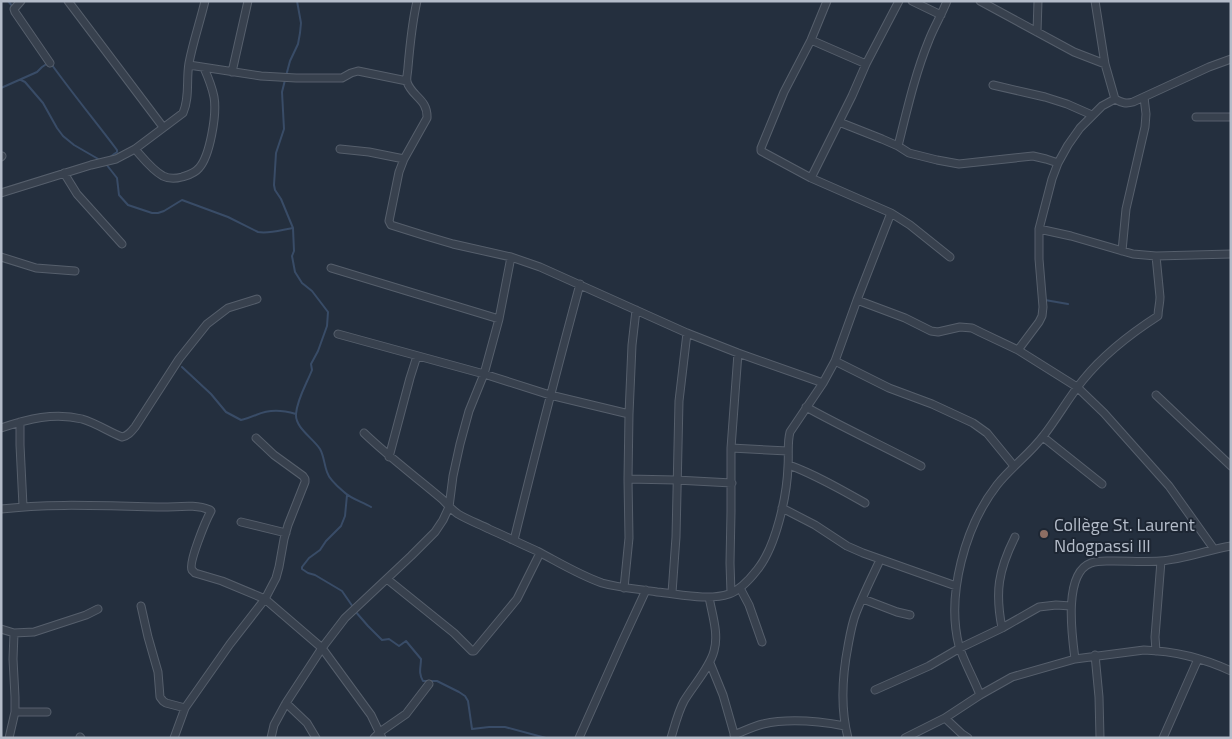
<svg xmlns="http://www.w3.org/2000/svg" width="1232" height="739" viewBox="0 0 1232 739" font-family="'Titillium Web',sans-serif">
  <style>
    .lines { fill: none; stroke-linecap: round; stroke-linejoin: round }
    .stream { stroke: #394c67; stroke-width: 2 }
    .minor-casing { stroke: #565f6c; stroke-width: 9 }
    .minor { stroke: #38414e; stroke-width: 7 }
    .education-dot { fill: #8d6e63; stroke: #1d2633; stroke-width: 2 }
    .labels { text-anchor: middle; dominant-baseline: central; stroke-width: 4; stroke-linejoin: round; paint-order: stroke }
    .poi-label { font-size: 18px; fill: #b4bcc9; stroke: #1d2633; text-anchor: start }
  </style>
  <rect width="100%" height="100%" fill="#242f3e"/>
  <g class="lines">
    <path class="stream" d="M8,1L13,7
      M52,65C73,94 95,121 117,150V152L110,157
      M286,76L290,61L298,44L300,33L301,23L297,1
      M21,80L25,82L43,103L57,128L63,136L74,145L100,160
      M285,80L282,92L284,129L276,153L274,185L275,190L281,199L293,228L294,251L292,256L295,272L302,283L312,291L328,312L327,326L318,351L311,364L312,370C307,383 297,399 296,414C295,428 313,438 320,449C324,456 324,464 327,472C329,479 338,487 344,492C351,499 363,502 371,507
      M1,88L37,72L42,67L48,63
      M106,164L117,178L119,195L128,205L152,213H158L164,211L182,200L228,217L258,232C269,234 281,230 293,228
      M1045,300L1068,304
      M182,367L211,394L226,412L241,420C246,419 251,417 256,415C270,409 282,410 296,414
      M347,495L345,516L341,526L326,541L320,550L309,558L302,567V569L308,573L315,575L342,591L353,607
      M355,611L368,626L382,640L389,639L399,646L406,641L421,659C421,667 418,673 423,681H437L459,692L465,696L468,701L472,729L489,727H505L546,738"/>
    <defs>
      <path id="minor" d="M21,1L14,9L15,12L50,63
        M68,1L163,127
        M417,1C412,23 410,44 408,67C408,71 406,78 407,82C412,97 428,99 427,118L404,159L399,172L389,221L391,225L426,236L453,244L511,257L540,267L687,333L738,353L823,383
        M912,1L941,15
        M980,1L1074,52L1105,64
        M1095,1L1105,64L1115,99
        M1037,32L1038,1
        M811,40L866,64
        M189,65L261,76L296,78H342L351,73L358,71L407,81
        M232,72L248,1
        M993,85L1045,97L1067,104L1092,115
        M1115,99C1122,103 1126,104 1133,102L1209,67L1231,59
        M1196,117H1231
        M839,122L882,139L898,146L909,153L937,160L959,164L1033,156L1046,159L1058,163
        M898,146C907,110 915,74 929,40C934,27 942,14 947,1
        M135,149C143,158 152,170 163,176C169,179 175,179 182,177C188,175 194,174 199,168C210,156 217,114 214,97C212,87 208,77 204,68
        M340,149L369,152L404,159
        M1,157L2,156
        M64,173L77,194L122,244
        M811,178L852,96L866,64L899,1
        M1,193L91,165L116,159L135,149L183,113C190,97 186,80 189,63C193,42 200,22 205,1
        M891,213L910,225L950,257
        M1039,229L1071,236L1133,254L1156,256L1231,254
        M1122,251L1126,209L1145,127L1146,114L1144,97
        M1,257L36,268L75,271
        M331,268L499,319
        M857,300L905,318L931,331L938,332L960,327L972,328L980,332L1018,350L1077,387L1104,413L1169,486L1214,549
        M338,334L484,374L550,395L629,414
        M1018,350L1039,322L1042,316L1043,307L1039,259V229L1052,179L1058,163L1068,145L1080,128L1102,106L1115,99
        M835,361L889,388L932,404L973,423L987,433L1014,466
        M1156,395L1231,466
        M806,407C844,428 883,446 921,466
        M20,422V445L23,506
        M1,428C28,419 54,412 82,419C96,423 109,432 122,437C128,436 131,432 135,427L179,359L207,324L228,308L257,299
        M364,433C389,457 416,477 442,499C447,504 452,510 458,514C468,520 479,524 489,529C505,536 521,544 537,551C558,562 579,575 602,583C620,588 639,589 657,592C679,594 708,601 729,594C740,590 750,579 757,570C776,547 787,496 788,466C789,454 787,444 790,432L823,383L835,361L857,300L891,213L811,178L761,151V148L784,92L811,40L827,1
        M1043,437L1102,484
        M731,448L788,451
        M389,457L410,378L417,356
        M789,465C816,475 840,489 865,503
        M628,479L676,480L732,483
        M782,508L815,525L847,546L863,553L956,586
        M1,509C52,503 105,506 157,507C175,508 193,503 210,510L211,511C206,520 188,563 192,570C193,571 194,572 195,573L222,581L265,599L322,648L286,703L274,725L271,738
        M241,522L286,533
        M514,540C535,455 557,369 580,284
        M387,579L454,633L472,651H474L517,599L540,553
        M624,588L629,538L628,479L629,414L632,345L636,310
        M740,588L749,605L762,642
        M672,593L676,537L679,401L687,333
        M731,593L730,563L731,512V448L738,353
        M863,599L897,612L910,615
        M141,606L148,637L158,672L160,697L163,701L166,703L185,708
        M1002,628C995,592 998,571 1015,537
        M1,629L14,633L34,632L86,615L98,609
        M1156,651L1155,637L1161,561
        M1095,655L1099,697L1100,738
        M1075,659C1072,636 1063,573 1091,563C1098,560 1107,561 1114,561C1129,561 1145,562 1160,561C1184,559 1207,550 1231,546
        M710,663L723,695L735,737
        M875,690L929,666L960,648L1002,628L1039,607L1056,605L1071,606
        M980,695C974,679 964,662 959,646C946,595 965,526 997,485C1011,467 1030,454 1044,435C1058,417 1069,397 1083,380C1104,354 1130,334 1158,316C1158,309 1160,304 1160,297L1156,256
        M286,703L307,723L316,738
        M15,712H47
        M945,718L962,734L968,738
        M734,735C744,731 754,726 763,724C790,718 818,721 845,726
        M80,737L81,738
        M9,738L15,712V697L13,659L14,633
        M174,738L185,708L230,644L265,599L276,578L279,567L284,539L288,525L305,482V479L303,476L274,455L256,438
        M374,738L380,732L406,714L429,684
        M382,738L371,715L322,648L345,618L411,556L435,532L443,520L449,507L453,476L460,444L469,411L484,374L499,319L511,257
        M579,738L621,644L646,590
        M671,738C675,725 678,712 684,701C693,686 710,667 714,651C719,634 712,614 709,597
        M848,738C840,707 842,677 848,646C850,635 852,623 856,613C863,595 872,577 880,560
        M905,738L945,718L980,695L1012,677L1075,659L1144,650C1174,651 1203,658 1231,671
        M1163,738L1198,659"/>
    </defs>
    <use href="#minor" class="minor-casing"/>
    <use href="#minor" class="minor"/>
  </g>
  <circle class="education-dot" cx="1044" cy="534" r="5"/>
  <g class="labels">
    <g class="poi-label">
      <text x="1054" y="524">Collège St. Laurent<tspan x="1054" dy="21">Ndogpassi III</tspan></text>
    </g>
  </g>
  <rect width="1232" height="739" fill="none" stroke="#b4bcc9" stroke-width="5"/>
</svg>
